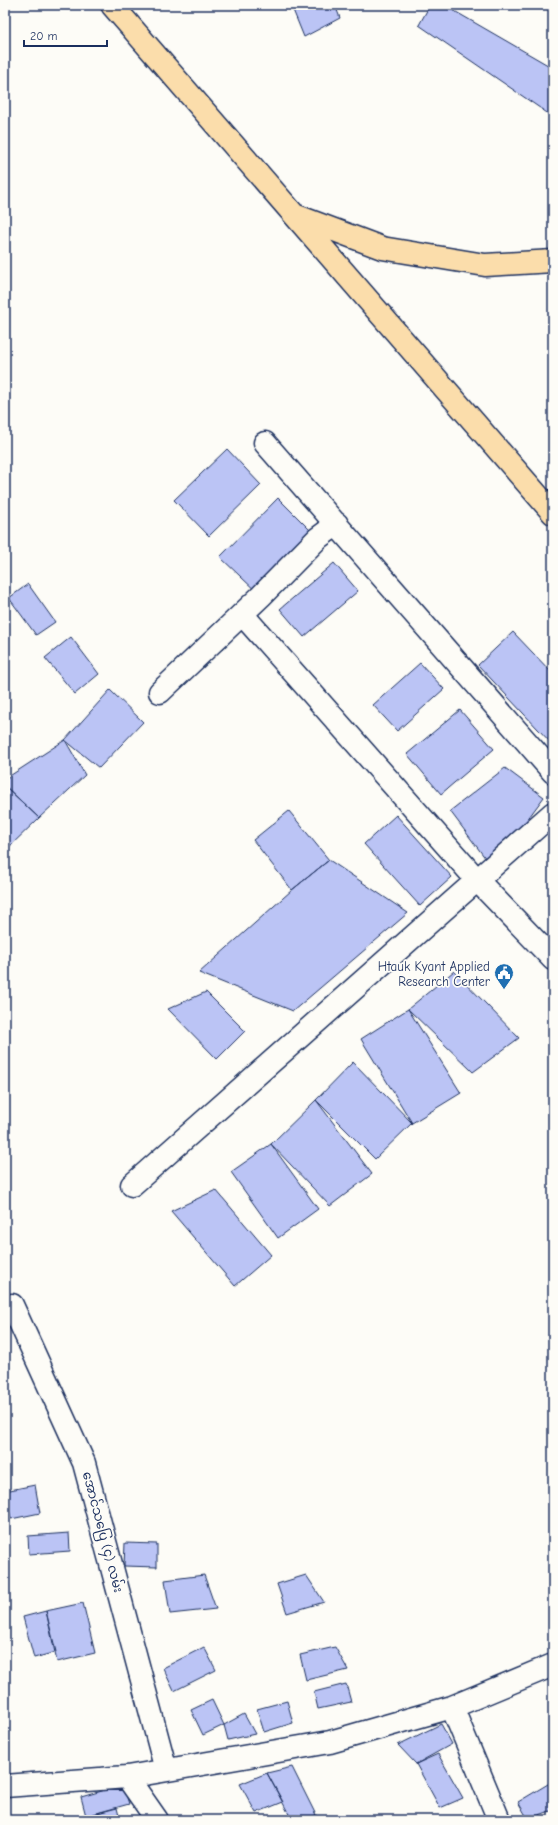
<svg xmlns="http://www.w3.org/2000/svg" width="558" height="1825" viewBox="0 0 558 1825" font-family="'Comic Neue','Noto Sans Myanmar',sans-serif">
  <style>
    .building { fill: #bbc4f5; stroke: #1b2f5e }
    .lines { fill: none; stroke-linecap: round; stroke-linejoin: round }
    .minor-casing { stroke: #1b2f5e; stroke-width: 25 }
    .major-casing { stroke: #1b2f5e; stroke-width: 25 }
    .minor { stroke: #fdfcf7; stroke-width: 22 }
    .major { stroke: #fbddab; stroke-width: 22 }
    .labels { text-anchor: middle; dominant-baseline: central; stroke-width: 3.5; stroke-linejoin: round; paint-order: stroke }
    .poi-label { font-size: 13px; fill: #1b2f5e; stroke: #fdfcf7; text-anchor: end }
    .street-label { font-size: 13px; fill: #1b2f5e; stroke: #fdfcf7 }
  </style>
  <rect width="100%" height="100%" fill="#fdfcf7"/>
  <filter id="ink" filterUnits="userSpaceOnUse"><feTurbulence type="fractalNoise" baseFrequency=".025" numOctaves="2"/><feDisplacementMap in="SourceGraphic" scale="8" xChannelSelector="R" yChannelSelector="G"/><feConvolveMatrix kernelMatrix="1 2 1 2 8 2 1 2 1" color-interpolation-filters="sRGB"/></filter>
  <g filter="url(#ink)">
    <path class="building" d="M291,5H335L340,18L304,37Z
      M430,5H444L553,68V117L419,25Z
      M227,449L261,485L209,536L174,500Z
      M278,498L318,538L261,596L220,557Z
      M334,563L358,591L304,637L280,609Z
      M28,584L55,622L36,635L9,598Z
      M513,632L553,674V745L478,665Z
      M71,637L99,674L75,694L45,658Z
      M420,663L444,689L397,731L373,705Z
      M110,690L143,722L99,768L65,740Z
      M460,710L494,749L441,794L407,754Z
      M65,740L85,775L39,818L5,786V779Z
      M505,768L544,797L492,867L450,811Z
      M5,786L39,818L5,851Z
      M289,811L329,860L292,890L253,840Z
      M396,815L452,877L420,906L364,844Z
      M329,860L408,913L293,1011L199,973L292,890Z
      M454,971L519,1038L473,1072L408,1009Z
      M206,992L245,1031L217,1059L168,1009Z
      M408,1009L461,1093L412,1123L361,1039Z
      M353,1062L412,1123L375,1159L316,1100Z
      M316,1100L372,1174L330,1206L271,1144Z
      M271,1144L318,1209L278,1238L231,1172Z
      M216,1190L271,1255L235,1286L171,1211Z
      M35,1485L40,1513L11,1519L5,1491Z
      M69,1533L70,1551L29,1554L28,1536Z
      M125,1543L157,1544V1567L124,1566Z
      M204,1575L216,1609L170,1614L165,1580Z
      M306,1575L324,1602L287,1613L277,1584Z
      M83,1603L95,1653L57,1662L46,1611Z
      M46,1611L56,1652L34,1658L23,1617Z
      M204,1647L216,1670L174,1691L163,1668Z
      M335,1647L348,1670L306,1680L300,1655Z
      M346,1684L351,1702L318,1709L314,1692Z
      M212,1700L224,1725L203,1735L191,1710Z
      M287,1701L293,1723L264,1732L257,1709Z
      M244,1714L255,1734L228,1740L224,1725Z
      M441,1724L452,1744L416,1764L398,1745Z
      M438,1754L463,1798L440,1808L416,1764Z
      M292,1767L316,1815L306,1820H292L267,1773Z
      M267,1773L283,1802L256,1813L240,1784Z
      M553,1781V1810L528,1819L518,1802Z
      M123,1785L129,1804L86,1816L81,1797Z
      M117,1808L120,1820H89L86,1816Z
      M316,1815L320,1820H313Z"/>
    <g class="lines">
      <defs>
        <path id="minor" d="M265,443L553,772
          M242,614L477,880L553,959
          M160,692L261,596L318,538L337,524
          M132,1185L553,813
          M12,1305L84,1463L166,1770
          M452,1707L499,1820
          M127,1777L157,1820
          M5,1786L127,1777L330,1742L452,1707L553,1665"/>
        <path id="major" d="M112,5L553,513
          M297,216L382,248L485,265L553,261"/>
      </defs>
      <use href="#minor" class="minor-casing"/>
      <use href="#major" class="major-casing"/>
      <use href="#minor" class="minor"/>
      <use href="#major" class="major"/>
    </g>
  </g>
  <defs>
    <symbol id="civic-pin" viewBox="-11 -11 22 30"><path d="M0 17L-7.5 6A9.5 9.5 0 1 1 7.5 6Z" fill="#1f6fb2" stroke="#fdfcf7"/><path d="M-.6-6.5H3V-4.5H.6V-3L4-1V1h2V6H-6V1h2V-1L-.6-3ZM-1.2 2.5V6h2.4V2.5Z" fill="#fff"/></symbol>
  </defs>
  <g fill-rule="evenodd">
    <use href="#civic-pin" x="493" y="962" width="22" height="30"/>
  </g>
  <g class="labels">
    <g class="poi-label">
      <text x="490" y="966">Htauk Kyant Applied<tspan x="490" dy="15">Research Center</tspan></text>
    </g>
    <g class="street-label">
      <text transform="translate(103 1532) rotate(75)">အောင်သပြေ (၄) လမ်း</text>
    </g>
  </g>
  <rect width="558" height="1825" fill="none" stroke="#fdfcf7" stroke-width="20"/>
  <rect x="10" y="10" width="538" height="1805" fill="none" stroke="#1b2f5e" stroke-width="1.5" filter="url(#ink)"/>
  <path d="M24 40v6h83v-6" fill="none" stroke="#1b2f5e" stroke-width="2"/>
  <text x="30" y="40" font-size="12" fill="#1b2f5e" stroke="#fdfcf7" stroke-width="3" paint-order="stroke">20 m</text>
</svg>
